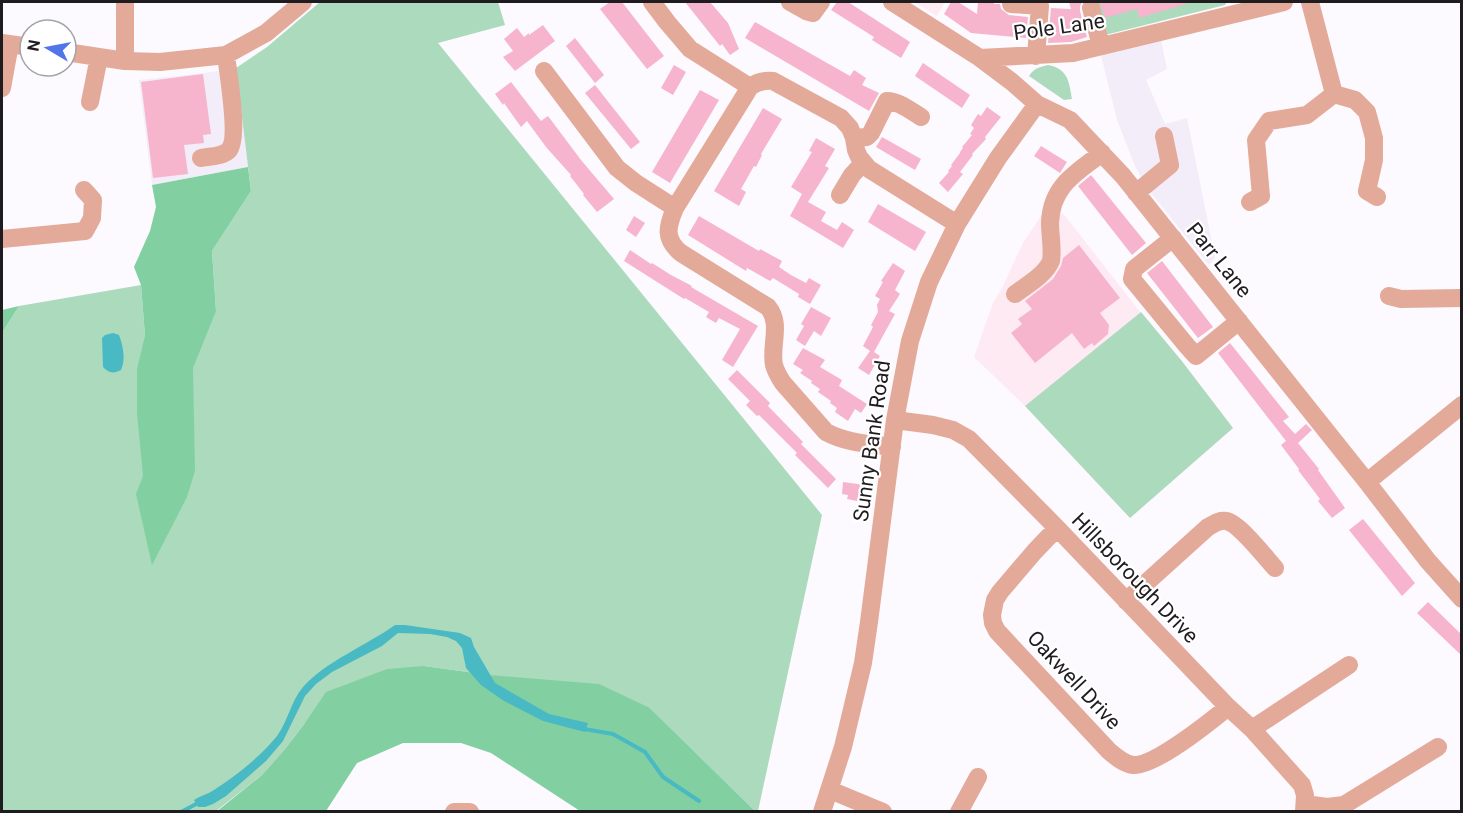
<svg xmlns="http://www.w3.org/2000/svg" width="1463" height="813" viewBox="0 0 1463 813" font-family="Roboto,sans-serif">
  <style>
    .built { fill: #f3ecf9 }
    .education { fill: #feeaf3 }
    .green { fill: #acdabd }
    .forest { fill: #82cfa2 }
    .water { fill: #49b9c4 }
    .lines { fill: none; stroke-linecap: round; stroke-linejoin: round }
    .stream { stroke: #49b9c4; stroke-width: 4 }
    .building { fill: #f6b5cc }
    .minor { stroke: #e3a999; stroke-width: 18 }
    .labels { text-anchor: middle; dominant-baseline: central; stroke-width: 4.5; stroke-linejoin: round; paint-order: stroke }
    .street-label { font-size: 21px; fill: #1e1c1f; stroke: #fff }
  </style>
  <rect width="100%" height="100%" fill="#fcf9ff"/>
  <path class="built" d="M1161,40L1167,69L1146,80L1165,124L1187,118L1215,258L1209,265L1147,188L1135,166L1117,120L1101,55Z
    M236,68L248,167L152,185L139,80L205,73Z"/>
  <path class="education" d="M914,2H945L937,16Z
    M1047,207L1061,212L1066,217L1144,317L1181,360L1233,428L1130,518L1025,406L974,357L993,303L1002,288L1023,243Z"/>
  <path class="green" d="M320,2H498L505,25L438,43L822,515L758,811H755L650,708L490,675L424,666L305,723L285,749L262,775L216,811L2,812V333L19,306L141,285L145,336L216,311L212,251L251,191L236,68L267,47Z
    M1096,2H1227L1225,5L1105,35Z
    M1048,65C1068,69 1069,81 1072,99L1064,100L1029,76C1034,68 1040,67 1048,65Z
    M1141,312L1181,360L1233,428L1130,518L1025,406Z"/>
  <path class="forest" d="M248,167L251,191L212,251L216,311L193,368L195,471L187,497L152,565L136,494L143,476L137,413V369L145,336L141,285L134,267L150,231L156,207L152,185Z
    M19,306L2,333V310Z
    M424,666L490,675L599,684L650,708L755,811H580L491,753L461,743H403L357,763L326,811L216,812L262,775L285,749L305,723L326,692L387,669Z"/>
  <path class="water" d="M113,333L119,335C123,346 126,359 121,370C114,374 108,373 103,367L102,338L105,335Z
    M395,625H405L460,633L471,638L474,647L495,683L549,714L588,723L585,732L543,721L504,701L481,685L466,668L462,648L456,641L447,637L430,634L398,633L382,646L332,672L316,684L305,696L283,741L266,761L226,796L213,804L205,807H198L194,800C200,796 208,794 214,790C236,776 261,756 277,736C288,721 291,701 303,687C325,662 367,645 395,625Z"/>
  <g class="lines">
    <path class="stream" d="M584,729L613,734L645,752L663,777L699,801
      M181,812L200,802"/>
  </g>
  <path class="building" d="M610,2H622L664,56L647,69L600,9Z
    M685,2H710L728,23L739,49L730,55L722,44L720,46Z
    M837,2H848L910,42L901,58L872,40L874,37L831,10Z
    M951,2H958L977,14L978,2H994V4H1000L1001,9L1009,15L1028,17L1026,38L971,33L944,14Z
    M1069,2H1082L1080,6V11L1087,37L1071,42L1048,43L1051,8L1071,9Z
    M1100,2H1185L1186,4L1139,18L1137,9L1105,18Z
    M755,22L850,76L854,70L866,78L862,85L879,93L869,111L745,38Z
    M543,25L555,41L515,71L503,57L513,51L504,39L517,28L524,37L529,33V35Z
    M575,38L604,75L595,83L566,46Z
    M923,63L970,95L962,108L915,76Z
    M674,65L686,72L673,95L661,88Z
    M203,74L211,134L203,135L204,143L184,145L188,174L153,178L141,82Z
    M511,82L541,121L548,116L581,160L614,199L597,212L583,195L584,194L570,176L571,175L546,147L527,121L521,127L504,103L503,105L495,94Z
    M595,85L640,142L631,149L585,93Z
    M700,90L719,100L670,183L652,172Z
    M987,107L1001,117L985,137L986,139L972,154L973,155L960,172L963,174L948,192L939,183L949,172L948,171L952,166L951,165L960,153V152L963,148L962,147L972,135L970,134L974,128L971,125L978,114L981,116Z
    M763,108L782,119L761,154L762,155L756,167L754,166L741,189L746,192L739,206L714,191Z
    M882,137L921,159L915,170L876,147Z
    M816,138L835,149L825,166L829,168L808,202L826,212L821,221L837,230L842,222L854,230L843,248L790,216L802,194L791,187L812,152L809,151Z
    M1041,146L1067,162L1060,173L1034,156Z
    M1091,175L1146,243L1132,255L1078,186Z
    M878,204L926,232L915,251L868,222Z
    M634,216L645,223L636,237L626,230Z
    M699,216L759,251L760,249L782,261L779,267L791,275L806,283L809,278L821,285L810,304L798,297L799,294L773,278L770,281L747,268L746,271L688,235Z
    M1079,245L1120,298L1100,313L1109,325L1108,334L1094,346L1092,343L1084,349L1072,333L1035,363L1011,333L1022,324L1018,319L1032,309L1025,301L1053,279L1061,266L1063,258Z
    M630,250L651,264L652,263L671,275L692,286L691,287L758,326L733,367L722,360L740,329L719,318L716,323L706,317L709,312L685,298L684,299L624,261Z
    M1162,261L1213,327L1198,338L1147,273Z
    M893,263L905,271L895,290L900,294L889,311L895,314L874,352L880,356L869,375L858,368L870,351L863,346L873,327L871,325L878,312L877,305L880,299L875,296L883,282L881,281Z
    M811,307L831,318L821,336L814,331L805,346L796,340L804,326L801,324Z
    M1230,343L1289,417L1283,421L1295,434L1306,424L1312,430L1298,443L1319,469L1318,470L1345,508L1332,518L1318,501L1320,499L1298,470L1299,469L1281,445L1286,441L1218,353Z
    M803,348L825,360L820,367L842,380L839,386L867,404L861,413L855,409L848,421L835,412L837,408L830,403L831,401L818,392L820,389L811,383L812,381L800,373L803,370L793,364Z
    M737,370L770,403L768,406L803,442L801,444L836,479L828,488L795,455L797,453L759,415L757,416L746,405L750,401L728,379Z
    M843,482L865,485L862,502L847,499L848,495L842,494Z
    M1363,519L1415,583L1402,596L1349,530Z
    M1428,602L1461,634V655L1417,613Z"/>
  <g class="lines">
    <path class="minor" d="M652,2L667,22L690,49L750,87
      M790,2L806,11L813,13L821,2
      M892,2L980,58L1012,82L1037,104L1070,120L1123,176L1367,482L1428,561L1462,599
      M1310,2L1334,94L1355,100L1367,112L1374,138V160L1367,191L1377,197
      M1011,4L1040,6L1036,56
      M1091,8L1101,46
      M2,43L30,47
      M66,52L125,61L160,62L226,55L266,33L303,2
      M980,58L1073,53L1284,2
      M125,61V2
      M544,71L617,168L636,183L675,208
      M2,88L10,44
      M90,102L99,57
      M854,138L867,137L871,133L887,101C899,101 911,111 921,117
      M201,158C209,156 221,157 228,151C240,141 228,72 226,55
      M1136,193L1170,165L1164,136
      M840,195L852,175L863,163
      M1250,202L1261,196L1256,140L1269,121L1307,115L1334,94
      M1173,238L1134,269L1132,279L1187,346L1196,356L1239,321
      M2,239L85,231L92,218L93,200L84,190
      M1015,294C1027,285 1045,275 1051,261C1053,248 1050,235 1050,223C1051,186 1076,173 1102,153
      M1389,296L1401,299L1462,298
      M895,420L933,425L953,430L969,439L1057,528L1228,707L1252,729L1302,785L1305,795L1304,812
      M892,447C870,444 846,443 826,432L783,383C779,377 776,372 774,365C770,345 782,324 768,307L681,253C664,239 667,227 675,208L750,87C757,82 764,80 773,81L841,118L850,128L854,138L856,150L859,157L869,169L957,224
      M1367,482L1462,405
      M1057,528L1035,551L1000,592L995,600L992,615L993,623L997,631L1109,751C1116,757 1124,764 1133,765C1154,767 1211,721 1228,707
      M1126,601L1208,527C1214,524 1219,520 1226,521C1239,523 1265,557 1275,568
      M1252,729L1349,665
      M830,790L883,812
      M1305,804L1327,807L1344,805L1438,747
      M454,812H470
      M822,812L843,747L863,663L869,622L895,420L910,341L929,282L957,224L998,158L1037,104
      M959,812L978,777"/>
  </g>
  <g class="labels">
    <g class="street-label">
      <text transform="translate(1059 27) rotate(-8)">Pole Lane</text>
      <text transform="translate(1219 260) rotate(51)">Parr Lane</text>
      <text transform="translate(872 441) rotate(-82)">Sunny Bank Road</text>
      <text transform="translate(1135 578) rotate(46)">Hillsborough Drive</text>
      <text transform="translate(1074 680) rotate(47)">Oakwell Drive</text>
    </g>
  </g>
  <rect width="1463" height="813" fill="none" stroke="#1e1c1f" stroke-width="6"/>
  <g transform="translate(48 48) rotate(280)"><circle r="28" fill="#ffffff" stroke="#a5a4a5" stroke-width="1.5"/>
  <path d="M0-4.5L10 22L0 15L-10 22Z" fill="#5276ea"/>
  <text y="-9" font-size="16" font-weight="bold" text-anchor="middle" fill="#1e1c1f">N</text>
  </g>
</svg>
